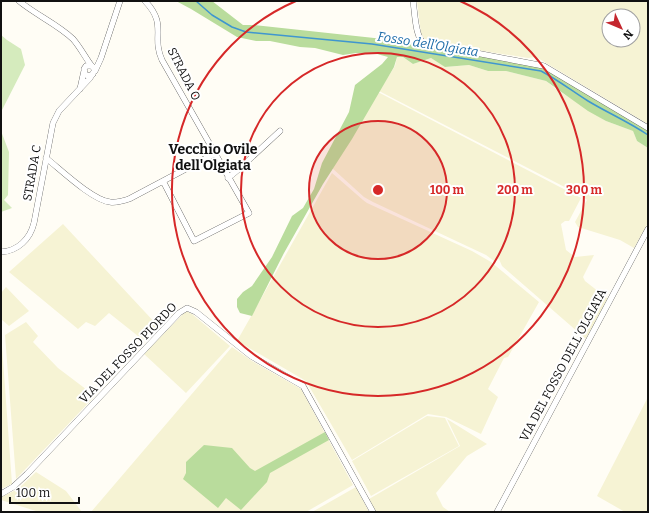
<svg xmlns="http://www.w3.org/2000/svg" width="649" height="513" viewBox="0 0 649 513" font-family="Bitter,serif">
  <style>
    .farmland { fill: #f6f3d4; fill-rule: evenodd }
    .green { fill: #d5ebbd }
    .forest { fill: #b9dc9c }
    .lines { fill: none; stroke-linecap: round; stroke-linejoin: round }
    .stream { stroke: #3f96cf; stroke-width: 1.5 }
    .minor-casing { stroke: #444; stroke-width: 6 }
    .minor { stroke: #fff; stroke-width: 5.5 }
    .ring { fill: none; stroke: #d62828; stroke-width: 2 }
    .labels { text-anchor: middle; dominant-baseline: central; stroke-width: 4; stroke-linejoin: round; paint-order: stroke }
    .street-label { font-size: 12px; fill: #111; stroke: #fff }
    .water-label { font-size: 13px; font-style: italic; fill: #1768a6; stroke: #fff }
    .quarter-label { font-size: 14px; font-weight: bold; fill: #111; stroke: #fff }
    .centre { fill: #d62828; stroke: #fff; stroke-width: 2 }
    .ring-label { font-size: 12px; text-anchor: middle; font-weight: bold; fill: #d62828; stroke: #fff; stroke-width: 4; stroke-linejoin: round; paint-order: stroke }
  </style>
  <rect width="100%" height="100%" fill="#fffdf5"/>
  <path class="farmland" d="M417,1H648V124L536,57L528,58L427,42L421,34ZM609,16H633V40H609Z
    M397,57H403L413,64L431,58L446,67L469,65L488,71H506L546,81L556,89L606,121L633,131L637,141L648,148V223L634,248L620,240L578,227L575,222L587,200L582,196L379,91L395,66Z
    M378,92L581,198L569,221H565L561,224L566,250L575,257L594,255L583,277L585,281L608,299L586,339L502,266L499,259L494,261L486,255L373,202L364,197L332,168Z
    M332,173L363,200L367,203L472,251L491,262L539,302L508,357L504,358L488,389L498,397L481,434L446,417L428,414L352,460L306,381L237,341Z
    M63,224L158,326L143,340L109,313L95,326L86,322L78,329L9,272Z
    M6,287L29,311L9,326L1,319V293Z
    M186,311L192,314L230,346L186,393L144,354Z
    M26,322L38,336L33,342L58,368L95,396L16,479L5,335Z
    M1,332L12,484L1,489Z
    M232,347L252,361L301,389L353,485L306,512H91Z
    M648,397V512H625L597,496Z
    M427,416L445,418L459,446L371,496L352,461Z
    M447,419L487,444L467,456L436,493L443,507L450,512H376L369,499L460,446Z
    M36,472L66,491L82,512H39L1,500V497L18,489Z
    M356,487L369,512H312Z"/>
  <path class="green" d="M1,35L7,40L21,49L25,65L1,112Z
    M1,131L9,152L8,195L4,200L12,208L1,212Z"/>
  <path class="forest" d="M176,1H212L243,25H254L402,41L543,68L648,130V148L637,141L633,131L606,121L588,111L546,81L506,71H488L469,65L445,67L431,58L413,64L403,57H397L394,67L352,139L323,184L284,253L252,316L240,313L237,307V299L243,292L252,286L272,257L292,216L303,208L314,189L322,163L349,112L355,85L382,64L388,57L377,54L356,53L343,55L315,48L300,47L270,41H256L237,37L191,9Z
    M325,432L329,440L270,473L267,482L241,510L226,498L218,508L183,479L186,473V462L204,445L232,448L250,468L255,471Z"/>
  <g class="lines">
    <path class="stream" d="M196,1L212,15L232,27L246,32L372,44L541,71C558,80 572,91 588,101C608,113 629,122 648,135"/>
    <defs>
      <path id="minor" d="M19,1C36,15 57,24 73,39C80,47 85,57 91,65
        M145,1C168,25 151,36 162,60L249,213L194,241L163,181
        M413,1C415,12 415,38 424,43L544,66L648,128
        M95,71L101,58L120,1
        M80,89L84,71
        M46,158C60,169 92,200 110,202C117,203 123,201 129,199L214,154
        M228,178L239,169L280,131
        M1,252C18,251 30,239 34,223L53,123L59,111L90,78L95,70L92,66H86L84,69L85,74L88,76L93,74
        M1,494L13,487L27,474L179,313L187,308L196,312L251,356L303,386L373,512
        M497,512L648,229"/>
    </defs>
    <use href="#minor" class="minor-casing"/>
    <use href="#minor" class="minor"/>
  </g>
  <circle cx="378" cy="190" r="69" fill="#d62828" fill-opacity=".12"/>
  <g class="ring">
    <circle cx="378" cy="190" r="69"/>
    <circle cx="378" cy="190" r="137"/>
    <path d="M460 1A206 206 0 1 1 296 1"/>
  </g>
  <g class="labels">
    <g class="street-label">
      <text transform="translate(184 74) rotate(63)">STRADA O</text>
      <text transform="translate(32 173) rotate(-80)">STRADA C</text>
      <text transform="translate(128 353) rotate(-46)">VIA DEL FOSSO PIORDO</text>
      <text transform="translate(563 365) rotate(-62)">VIA DEL FOSSO DELL'OLGIATA</text>
    </g>
    <g class="water-label">
      <text transform="translate(428 44) rotate(9)">Fosso dell’Olgiata</text>
    </g>
    <g class="quarter-label">
      <text x="213" y="149">Vecchio Ovile<tspan x="213" dy="16">dell'Olgiata</tspan></text>
    </g>
  </g>
  <circle cx="378" cy="190" r="6" class="centre"/>
  <g class="ring-label">
    <text x="447" y="194">100 m</text>
    <text x="515" y="194">200 m</text>
    <text x="584" y="194">300 m</text>
  </g>
  <rect width="649" height="513" fill="none" stroke="#111111" stroke-width="4"/>
  <g transform="translate(621 28) rotate(134)"><circle r="19" fill="#ffffff" stroke="#a0a0a0"/>
  <path d="M0-3L7 15L0 10L-7 15Z" fill="#c4262e"/>
  <text y="-6" font-size="11" font-weight="bold" text-anchor="middle" fill="#111111">N</text>
  </g>
  <path d="M10 497v6h69v-6" fill="none" stroke="#111111" stroke-width="2"/>
  <text x="16" y="497" font-size="12" fill="#111111" stroke="#ffffff" stroke-width="3" paint-order="stroke">100 m</text>
</svg>
